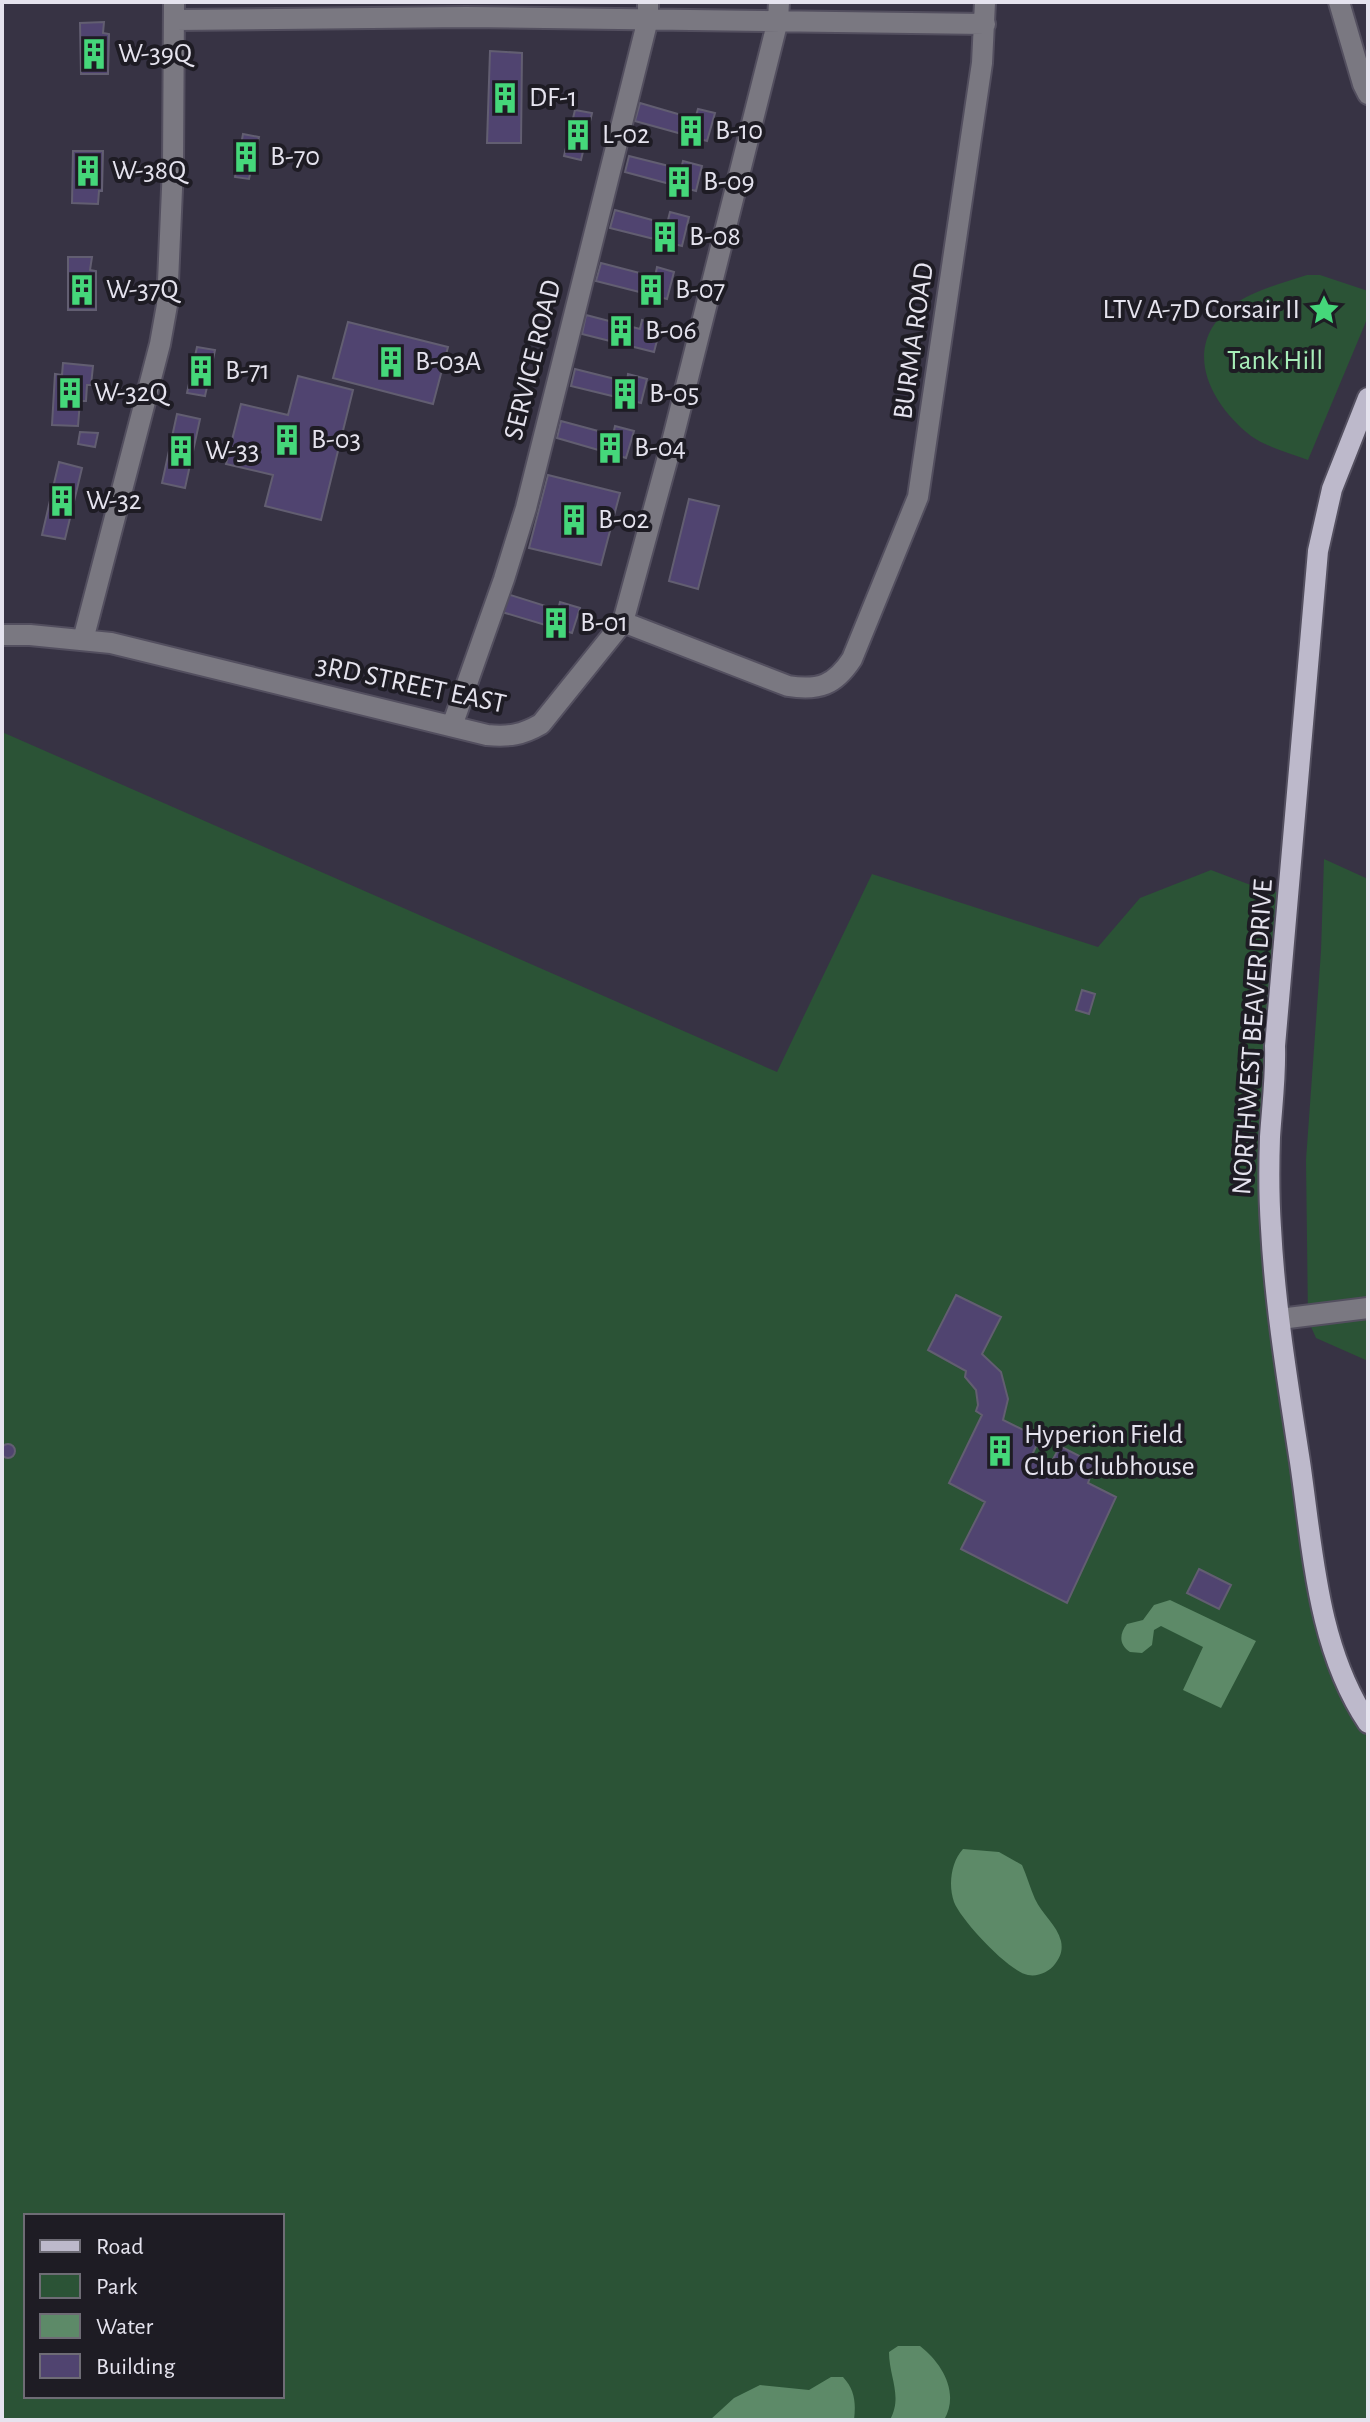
<svg xmlns="http://www.w3.org/2000/svg" width="1370" height="2422" viewBox="0 0 1370 2422" font-family="'Alegreya Sans',sans-serif">
  <style>
    .green { fill: #2b5336; fill-rule: evenodd }
    .water { fill: #5d8a68 }
    .building { fill: #504470; stroke: #625e71; stroke-width: 2 }
    .lines { fill: none; stroke-linecap: round; stroke-linejoin: round }
    .minor-casing { stroke: #534f5f; stroke-width: 24 }
    .major-casing { stroke: #534f5f; stroke-width: 24 }
    .minor { stroke: #7a7881; stroke-width: 20 }
    .major { stroke: #bdb9cb; stroke-width: 20 }
    .labels { text-anchor: middle; dominant-baseline: central; stroke-width: 8; stroke-linejoin: round; paint-order: stroke }
    .poi-label { font-size: 28px; fill: #e5e3ee; stroke: #1e1c24; text-anchor: start }
    .street-label { font-size: 28px; fill: #e5e3ee; stroke: #1e1c24 }
    .park-label { font-size: 28px; fill: #a7eeb8; stroke: #1e1c24 }
  </style>
  <rect width="100%" height="100%" fill="#373344"/>
  <path class="green" d="M1307,275H1320L1368,291V315L1365,324L1308,460C1290,453 1266,447 1251,436C1209,403 1180,346 1232,306C1253,290 1283,283 1307,275Z
    M2,732L777,1072L872,874L1098,947L1140,898L1211,870L1256,887L1281,893L1261,1138L1260,1220L1267,1291L1298,1501L1360,1725L1368,1737V2420H2ZM26,2216H282V2396H26Z
    M1324,859L1368,879V1361L1316,1338L1308,1320L1306,1160L1321,951Z"/>
  <path class="water" d="M1170,1600L1256,1641L1221,1708L1183,1690L1203,1647L1161,1626L1154,1630L1152,1645L1142,1653L1130,1652C1119,1645 1119,1634 1127,1624L1143,1620L1154,1605Z
    M963,1849L999,1852L1022,1865C1027,1876 1030,1888 1035,1899C1042,1914 1057,1925 1061,1941C1063,1951 1060,1957 1055,1964C1049,1972 1038,1977 1028,1975C1008,1971 961,1920 954,1902C948,1885 951,1862 963,1849Z
    M898,2346H920C942,2363 960,2393 944,2420H890C903,2396 889,2377 889,2352Z
    M831,2377H843C855,2390 856,2403 854,2420H710L734,2398L760,2385L809,2390Z"/>
  <path class="building" d="M104,22L103,33L109,34L108,74H81L80,23Z
    M490,51L522,53L521,143H487Z
    M640,103L695,119L698,109L715,113L707,141L635,121Z
    M575,110L592,113L581,160L564,156Z
    M243,134L259,137L249,179L235,177Z
    M73,151H103L102,191H99L98,204L72,203Z
    M629,156L681,169L683,161L702,166L696,191L625,172Z
    M615,210L667,224L670,212L689,217L682,246L610,228Z
    M68,257H92L90,270L96,271V310H68Z
    M601,263L655,277L657,267L674,272L667,299L596,281Z
    M586,315L640,329L642,320L661,325L654,352L582,334Z
    M348,322L448,347L433,404L333,378Z
    M197,347L215,350L205,396L187,393Z
    M63,363L93,366L91,385H87L86,401H80L78,426L52,425L55,374L62,375Z
    M575,369L627,382L628,374L647,379L641,403L571,386Z
    M298,376L353,390L321,520L265,506L273,475L226,464L241,404L288,415Z
    M177,414L200,419L185,488L162,483Z
    M561,421L613,435L615,426L634,431L626,458L557,438Z
    M80,432L98,433L95,447L78,444Z
    M59,462L82,468L65,539L42,535Z
    M548,475L620,493L601,565L529,548Z
    M689,499L719,506L698,589L669,581Z
    M507,594L558,610L560,602L580,608L572,633L502,612Z
    M1082,990L1095,994L1089,1014L1076,1010Z
    M956,1295L1001,1317L982,1354L1001,1372L1008,1399L1003,1420L1040,1438L1032,1455L1051,1463L1060,1446L1095,1464L1088,1483L1116,1497L1067,1603L961,1549L985,1502L949,1483L982,1415L976,1411L978,1405L976,1390L965,1377L966,1371L928,1350Z
    M1 1451a7 7 0 1 1 14 0a7 7 0 1 1-14 0Z
    M1199,1569L1231,1585L1219,1609L1187,1593Z"/>
  <g class="lines">
    <defs>
      <path id="minor" d="M1339,2L1363,84L1368,94
        M175,20L466,17L985,24
        M623,622L672,442L778,20L779,2
        M2,635H30L111,643L487,735C509,737 522,735 541,724L623,622L788,686C819,691 835,685 852,659L918,497L982,63L985,2
        M83,640L160,344L167,305L173,166L174,2
        M452,726L504,579L526,508L648,19V2
        M1280,1319L1368,1308"/>
      <path id="major" d="M1368,398L1332,489L1318,551L1275,1046C1276,1077 1272,1106 1270,1137C1269,1166 1269,1198 1271,1228C1275,1306 1288,1384 1300,1462C1313,1550 1317,1647 1368,1723"/>
    </defs>
    <use href="#minor" class="minor-casing"/>
    <use href="#major" class="major-casing"/>
    <use href="#minor" class="minor"/>
    <use href="#major" class="major"/>
  </g>
  <defs>
    <symbol id="building-bare" viewBox="-9 -9 18 18"><path d="M-4-6H4V6H1V3H-1V6H-4ZM-2.5-4.3h1.7v1.8h-1.7ZM.8-4.3h1.7v1.8H.8ZM-2.5-1h1.7V.8h-1.7ZM.8-1h1.7V.8H.8Z" fill="#45d77a" stroke="#1e1c24" stroke-width="2.5" paint-order="stroke"/></symbol>
    <symbol id="sight-bare" viewBox="-9 -9 18 18"><path d="M0-6L1.8-2.2L6-1.7L2.9 1.2L3.7 5.4L0 3.3L-3.7 5.4L-2.9 1.2L-6-1.7L-1.8-2.2Z" fill="#45d77a" stroke="#1e1c24" stroke-width="2.5" paint-order="stroke"/></symbol>
  </defs>
  <g fill-rule="evenodd">
    <use href="#building-bare" x="72" y="32" width="44" height="44"/>
    <use href="#building-bare" x="483" y="76" width="44" height="44"/>
    <use href="#building-bare" x="669" y="109" width="44" height="44"/>
    <use href="#building-bare" x="556" y="113" width="44" height="44"/>
    <use href="#building-bare" x="224" y="135" width="44" height="44"/>
    <use href="#building-bare" x="66" y="149" width="44" height="44"/>
    <use href="#building-bare" x="657" y="160" width="44" height="44"/>
    <use href="#building-bare" x="643" y="215" width="44" height="44"/>
    <use href="#building-bare" x="60" y="268" width="44" height="44"/>
    <use href="#building-bare" x="629" y="268" width="44" height="44"/>
    <use href="#sight-bare" x="1302" y="288" width="44" height="44"/>
    <use href="#building-bare" x="599" y="309" width="44" height="44"/>
    <use href="#building-bare" x="369" y="340" width="44" height="44"/>
    <use href="#building-bare" x="179" y="349" width="44" height="44"/>
    <use href="#building-bare" x="48" y="371" width="44" height="44"/>
    <use href="#building-bare" x="603" y="372" width="44" height="44"/>
    <use href="#building-bare" x="265" y="418" width="44" height="44"/>
    <use href="#building-bare" x="588" y="426" width="44" height="44"/>
    <use href="#building-bare" x="159" y="429" width="44" height="44"/>
    <use href="#building-bare" x="40" y="479" width="44" height="44"/>
    <use href="#building-bare" x="552" y="498" width="44" height="44"/>
    <use href="#building-bare" x="534" y="601" width="44" height="44"/>
    <use href="#building-bare" x="978" y="1429" width="44" height="44"/>
  </g>
  <g class="labels">
    <g class="poi-label">
      <text x="118" y="54">W-39Q</text>
      <text x="529" y="98">DF-1</text>
      <text x="715" y="131">B-10</text>
      <text x="602" y="135">L-02</text>
      <text x="270" y="157">B-70</text>
      <text x="112" y="171">W-38Q</text>
      <text x="703" y="182">B-09</text>
      <text x="689" y="237">B-08</text>
      <text x="106" y="290">W-37Q</text>
      <text x="675" y="290">B-07</text>
      <text x="1300" y="310" text-anchor="end">LTV A-7D Corsair II</text>
      <text x="645" y="331">B-06</text>
      <text x="415" y="362">B-03A</text>
      <text x="225" y="371">B-71</text>
      <text x="94" y="393">W-32Q</text>
      <text x="649" y="394">B-05</text>
      <text x="311" y="440">B-03</text>
      <text x="634" y="448">B-04</text>
      <text x="205" y="451">W-33</text>
      <text x="86" y="501">W-32</text>
      <text x="598" y="520">B-02</text>
      <text x="580" y="623">B-01</text>
      <text x="1024" y="1435">Hyperion Field<tspan x="1024" dy="32">Club Clubhouse</tspan></text>
    </g>
    <g class="street-label">
      <text transform="translate(914 341) rotate(-82)">BURMA ROAD</text>
      <text transform="translate(533 360) rotate(-76)">SERVICE ROAD</text>
      <text transform="translate(411 685) rotate(12)">3RD STREET EAST</text>
      <text transform="translate(1253 1037) rotate(-86)">NORTHWEST BEAVER DRIVE</text>
    </g>
    <g class="park-label">
      <text x="1275" y="361">Tank Hill</text>
    </g>
  </g>
  <rect width="1370" height="2422" fill="none" stroke="#e5e3ee" stroke-width="8"/>
  <rect x="24" y="2214" width="260" height="184" fill="#1e1c24" stroke="#6e6c75" stroke-width="2"/>
  <rect x="40" y="2240" width="40" height="12" fill="#bdb9cb" stroke="#6e6c75" stroke-width="2"/>
  <text x="96" y="2254" font-size="24" fill="#e5e3ee">Road</text>
  <rect x="40" y="2274" width="40" height="24" fill="#2b5336" stroke="#6e6c75" stroke-width="2"/>
  <text x="96" y="2294" font-size="24" fill="#e5e3ee">Park</text>
  <rect x="40" y="2314" width="40" height="24" fill="#5d8a68" stroke="#6e6c75" stroke-width="2"/>
  <text x="96" y="2334" font-size="24" fill="#e5e3ee">Water</text>
  <rect x="40" y="2354" width="40" height="24" fill="#504470" stroke="#6e6c75" stroke-width="2"/>
  <text x="96" y="2374" font-size="24" fill="#e5e3ee">Building</text>
</svg>
